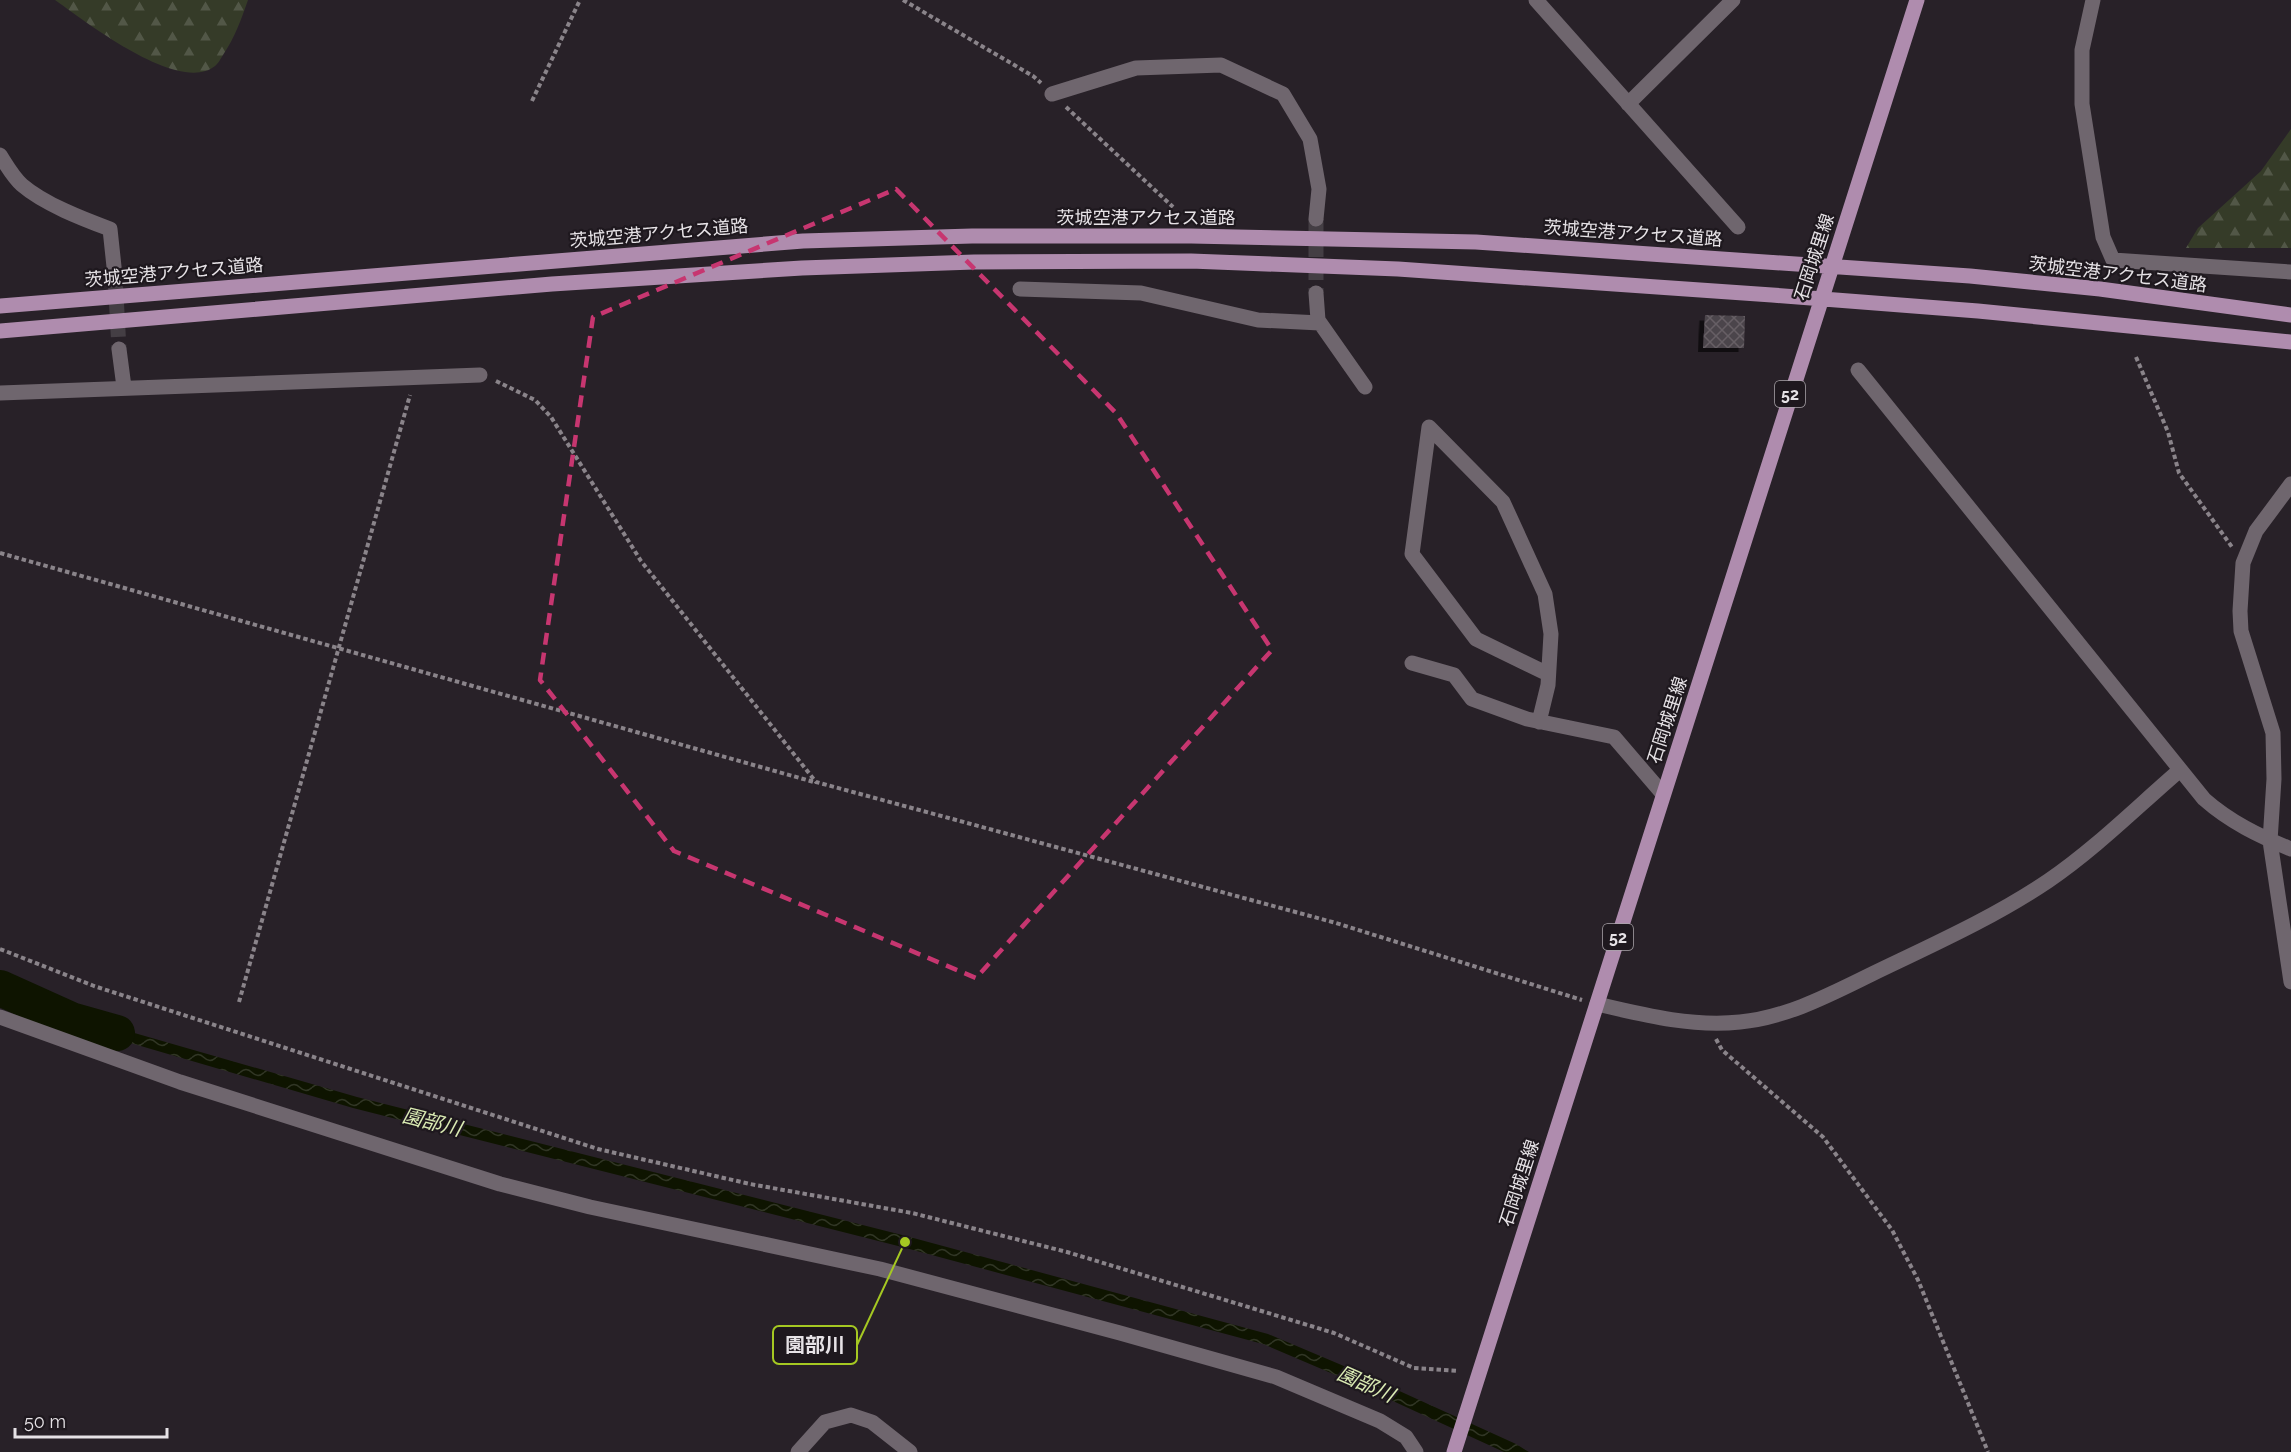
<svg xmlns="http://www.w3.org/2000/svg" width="2291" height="1452" viewBox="0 0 2291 1452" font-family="Raleway,'Noto Sans JP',sans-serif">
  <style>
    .forest { fill: url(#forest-firs) }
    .water { fill: url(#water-waves) }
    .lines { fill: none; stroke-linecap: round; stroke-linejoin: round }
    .river { stroke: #0e1400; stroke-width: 36 }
    .building { fill: url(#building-cross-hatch); filter: url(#shadow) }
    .minor-tunnel { stroke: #443e44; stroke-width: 15; stroke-dasharray: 15 8; stroke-linecap: butt }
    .path { stroke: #8a848a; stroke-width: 4; stroke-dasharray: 4.5 3; stroke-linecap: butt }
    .minor { stroke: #6f666e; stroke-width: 15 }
    .major { stroke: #af8cae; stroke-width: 15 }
    .marked { fill: none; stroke: #c73670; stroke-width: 4.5; stroke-dasharray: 12 8; stroke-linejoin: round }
    .labels { text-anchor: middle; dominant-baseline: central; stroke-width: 4.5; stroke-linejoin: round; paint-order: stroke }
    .shield { fill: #1e181e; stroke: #aaa5aa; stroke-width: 1.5 }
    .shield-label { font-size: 16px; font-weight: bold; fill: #e6e2e6 }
    .street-label { font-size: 18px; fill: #e6e2e6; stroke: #1e181e }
    .water-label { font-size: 20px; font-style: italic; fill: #daebb3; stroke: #1e181e }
    .leader { fill: none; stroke: #a5c822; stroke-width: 2 }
    .callout-dot { fill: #a5c822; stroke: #1e181e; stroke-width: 2 }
    .callout { fill: #1e181e; stroke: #a5c822; stroke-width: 2 }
    .callout-label { font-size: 20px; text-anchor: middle; font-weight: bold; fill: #e6e2e6 }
  </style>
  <defs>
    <pattern id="forest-firs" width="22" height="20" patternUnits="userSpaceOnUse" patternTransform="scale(1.5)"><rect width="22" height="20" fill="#353b28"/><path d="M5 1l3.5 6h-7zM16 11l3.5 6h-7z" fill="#525747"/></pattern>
    <pattern id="water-waves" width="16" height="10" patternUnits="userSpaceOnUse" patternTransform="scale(1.5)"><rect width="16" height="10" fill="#0e1400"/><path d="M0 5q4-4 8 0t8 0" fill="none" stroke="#313625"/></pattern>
    <pattern id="building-cross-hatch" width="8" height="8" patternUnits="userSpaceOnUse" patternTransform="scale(1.5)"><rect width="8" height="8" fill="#4c444b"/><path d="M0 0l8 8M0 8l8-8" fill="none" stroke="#665f65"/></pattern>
    <filter id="shadow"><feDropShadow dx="-5.5" dy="5.5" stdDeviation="0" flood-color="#0009"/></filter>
  </defs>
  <rect width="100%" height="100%" fill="#282128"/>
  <path class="forest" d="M55,0H248C241,20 235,37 223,55C221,58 218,64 215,66C179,95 85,21 55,0Z
    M2291,129V248H2186L2198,228L2261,171Z"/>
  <path class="water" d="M72,1015L357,1097L906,1236L1268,1334L1351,1369L1516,1444L1529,1452H1504L1345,1379L1263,1344L902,1247L353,1108L69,1025Z"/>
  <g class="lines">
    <path class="river" d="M0,988L71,1020L117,1033"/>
  </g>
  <path class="building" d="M1705,315L1745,316L1744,348H1703Z"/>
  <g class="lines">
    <path class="minor-tunnel" d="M1316,219V293
      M115,276L119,349"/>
    <path class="path" d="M903,0L1033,76L1041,83
      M532,101L580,0
      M1066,107L1173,207
      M2136,357L2168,432L2179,473L2232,547
      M496,381L535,400L551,417L641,561L816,782L1336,923L1582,1000
      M0,553L814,782
      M0,949L94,986L598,1149L750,1184L912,1213L1067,1252L1334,1333L1414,1368L1458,1371
      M239,1002L410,395
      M1716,1039L1722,1050L1823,1137L1892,1230L1918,1280L1988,1452"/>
    <path class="minor" d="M1536,0L1738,227
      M2093,0L2082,50V104L2103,237L2113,260L2291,272
      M1052,94L1136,68L1221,65L1283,94L1310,139L1319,189L1316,219
      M1628,104L1733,0
      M0,155C7,166 13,177 22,185C44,204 83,219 110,229L115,276
      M1020,289L1141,293L1258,320L1320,323
      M1316,293L1318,320L1365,387
      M119,349L124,387
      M1858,370L2204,799C2230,822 2259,836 2291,849
      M0,393L480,375
      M2291,484L2256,531L2243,563L2240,611L2241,631L2273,733L2274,779L2270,841L2291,982
      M1412,663L1454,675L1472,699L1527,719L1614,737L1663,794
      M1539,722L1548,685L1551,634L1545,594L1503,502L1429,427L1412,554L1476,639L1548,674
      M1597,1004C1644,1015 1691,1027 1740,1022C1786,1018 1831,994 1872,974C1932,945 1993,918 2048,881C2095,849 2137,807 2180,770
      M0,1017L180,1082L500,1184L590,1207L880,1269L1120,1333L1276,1377L1380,1421L1406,1437L1416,1452
      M798,1452L825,1422L851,1415L872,1422L910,1452"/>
    <path class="major" d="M0,306L803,241L972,236H1191L1476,242L1970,276L2100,289L2291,315
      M0,331L552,284L802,268L974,262L1191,261L1398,269L1772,295L1978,311L2291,342
      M1454,1452L1917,0"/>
  </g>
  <path class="marked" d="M896,189L1116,413L1272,650L976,978L674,851L540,680L593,317Z"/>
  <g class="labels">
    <g class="shield">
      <rect x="1775" y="381" width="30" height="26" rx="4.5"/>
      <rect x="1603" y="924" width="30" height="26" rx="4.5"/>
    </g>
    <g class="shield-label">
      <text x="1790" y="394">52</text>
      <text x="1618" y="937">52</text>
    </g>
    <g class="street-label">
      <text x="1146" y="217">茨城空港アクセス道路</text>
      <text transform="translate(659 233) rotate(-5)">茨城空港アクセス道路</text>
      <text transform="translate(1633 233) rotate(4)">茨城空港アクセス道路</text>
      <text transform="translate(1814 257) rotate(-72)">石岡城里線</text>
      <text transform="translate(174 272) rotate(-5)">茨城空港アクセス道路</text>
      <text transform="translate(2118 274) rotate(7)">茨城空港アクセス道路</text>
      <text transform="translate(1667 720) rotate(-72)">石岡城里線</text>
      <text transform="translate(1519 1183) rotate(-72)">石岡城里線</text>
    </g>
    <g class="water-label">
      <text transform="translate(432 1122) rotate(14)">園部川</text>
      <text transform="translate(1366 1384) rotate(24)">園部川</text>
    </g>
  </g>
  <path class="leader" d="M905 1242L857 1345"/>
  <circle class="callout-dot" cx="905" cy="1242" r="6"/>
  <rect class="callout" x="773" y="1326" width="84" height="38" rx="6"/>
  <g class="callout-label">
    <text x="815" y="1352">園部川</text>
  </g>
  <path d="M15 1428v9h152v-9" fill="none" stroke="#e6e2e6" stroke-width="3"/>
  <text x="24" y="1428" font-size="18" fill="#e6e2e6" stroke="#1e181e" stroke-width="4.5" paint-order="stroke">50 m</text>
</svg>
